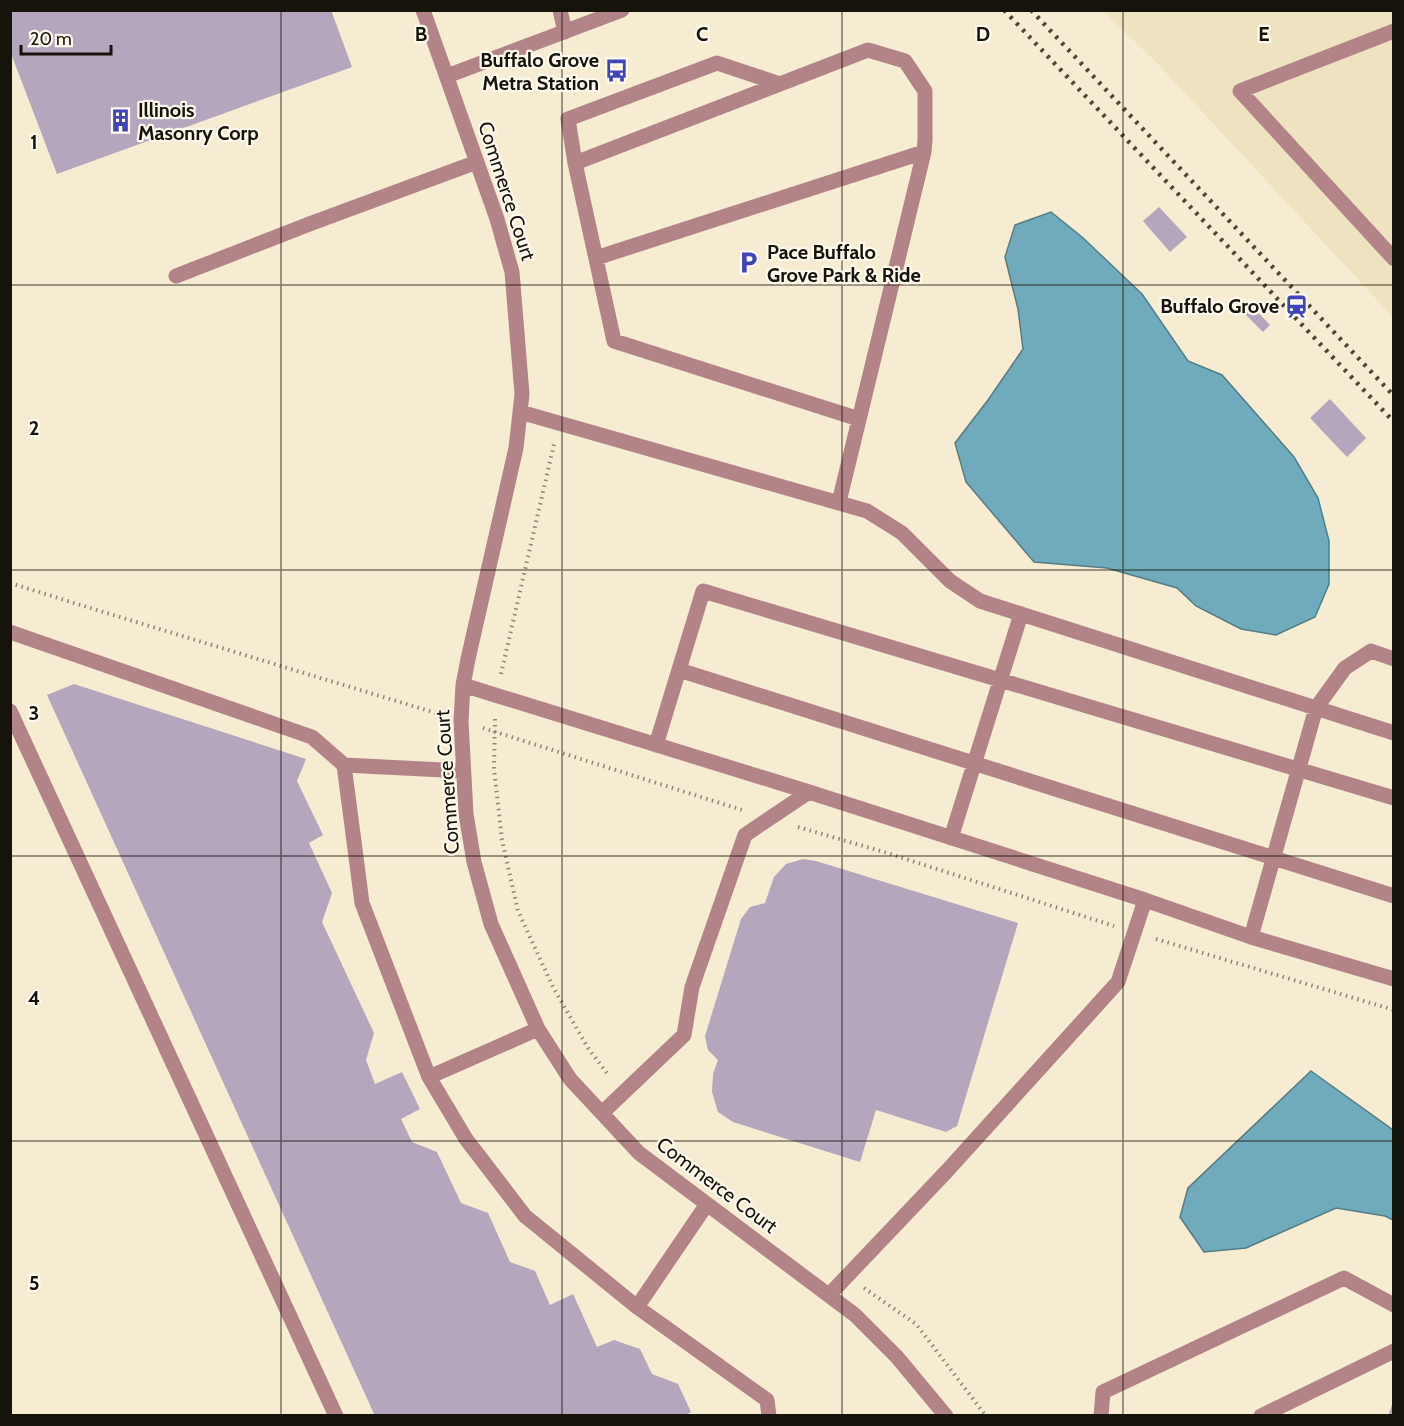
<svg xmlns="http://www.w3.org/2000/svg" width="1404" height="1426" viewBox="0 0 1404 1426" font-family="Cabin,sans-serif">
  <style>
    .built { fill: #eee2c1 }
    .water { fill: #6fabba; stroke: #547d85; stroke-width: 1.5 }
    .building { fill: #b3a6bd }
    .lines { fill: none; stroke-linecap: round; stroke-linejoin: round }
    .path { stroke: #8e8775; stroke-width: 4; stroke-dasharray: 1.5 4.5; stroke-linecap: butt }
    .service { stroke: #b28488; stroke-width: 15 }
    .rail { stroke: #4c473a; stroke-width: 4.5; stroke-dasharray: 3 6; stroke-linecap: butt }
    .grid { fill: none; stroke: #16130a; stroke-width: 1.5; stroke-opacity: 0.55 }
    .labels { text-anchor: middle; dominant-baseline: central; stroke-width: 4.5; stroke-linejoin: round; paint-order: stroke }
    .poi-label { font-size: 20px; font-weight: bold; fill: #16130a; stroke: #fdf9ef; text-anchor: end }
    .street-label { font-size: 20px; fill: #16130a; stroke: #fdf9ef }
    .grid-label { font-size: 20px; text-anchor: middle; font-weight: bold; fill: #16130a; stroke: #fdf9ef; stroke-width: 4.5; stroke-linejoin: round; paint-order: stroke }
  </style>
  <rect width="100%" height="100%" fill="#f6ecd2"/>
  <path class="built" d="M1103,11H1393V317L1156,62Z"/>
  <path class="water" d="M1051,212L1082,237L1142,294L1188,361L1222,375L1294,457L1318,498L1329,541V584L1315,617L1276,635L1241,629L1196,606L1177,588L1107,568L1034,562L966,482L955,443L988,400L1023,349L1018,309L1005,257L1015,225Z
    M1311,1071L1393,1130V1220L1385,1216L1336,1208L1246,1248L1204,1252L1180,1217L1188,1188Z"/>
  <path class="building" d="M10,10H331L352,67L57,174L10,51Z
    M1159,207L1187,237L1170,252L1143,221Z
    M1253,307L1270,325L1263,332L1245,314Z
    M1330,399L1366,438L1347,457L1310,418Z
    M74,684L306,759L297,781L323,835L309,843L332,893L322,922L374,1033L366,1060L375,1084L402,1072L420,1109L401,1119L412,1142L437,1152L461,1203L488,1213L510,1262L535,1271L550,1305L573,1294L597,1347L614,1340L640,1349L652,1374L678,1384L691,1412L684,1416H375L47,695Z
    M803,859L816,861L1018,923L957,1126L946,1132L876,1110L860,1162L733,1122L718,1112L712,1092L713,1074L718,1060L708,1050L705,1036L741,919L750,907L765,903L774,877L786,864Z
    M1393,1402L1394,1416H1388Z"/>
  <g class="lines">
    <path class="path" d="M10,583L100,611L439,714
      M501,674L554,444
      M495,719L494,769L502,840L518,911L553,987L588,1048L609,1076
      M483,728L742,810
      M798,827L884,852L1114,926
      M1156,939L1394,1010
      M864,1288L916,1324L986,1416"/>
    <path class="service" d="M423,10L497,219L512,272L522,394L516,448L468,659L463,685L461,721L466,814L474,862L491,924L538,1029L570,1079L639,1153L855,1315L897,1357L946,1416
      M560,10L565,32
      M1394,31L1240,91L1394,259
      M447,76L622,10
      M575,163L568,119L717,63L780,84
      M596,258L924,152
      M176,276L312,223L477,162
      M520,412L867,511L902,533L950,581L980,601L1394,733
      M839,502L924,152L925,140V91L905,61L868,50L575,163L614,341L859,419
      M10,632L312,737L344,765
      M679,670L1394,896
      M463,685L809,792L1145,900
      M10,711L336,1416
      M656,745L703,591L1394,798
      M463,771L344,765L362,903L429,1077L466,1139L525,1216L637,1307L707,1204
      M951,838L1021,614
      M1251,937L1394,979
      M429,1077L538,1029
      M602,1113L684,1035L692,987L745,835L809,792
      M829,1295L946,1172L1118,982L1145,900L1251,937L1316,708L1345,668L1371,651L1394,659
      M637,1307L767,1400L769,1416
      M1101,1416L1103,1392L1344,1278L1394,1305
      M1261,1416L1394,1351"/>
    <path class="rail" d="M1004,10L1394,422
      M1031,10L1394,396"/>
  </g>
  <path class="grid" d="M281,10V1416M562,10V1416M842,10V1416M1123,10V1416M10,285H1394M10,570H1394M10,856H1394M10,1141H1394"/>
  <defs>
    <symbol id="bus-bare" viewBox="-9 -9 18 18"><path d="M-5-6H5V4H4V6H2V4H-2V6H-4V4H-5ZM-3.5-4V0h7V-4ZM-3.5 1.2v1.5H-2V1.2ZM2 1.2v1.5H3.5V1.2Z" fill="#3f44b9" stroke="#fdf9ef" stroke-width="2.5" paint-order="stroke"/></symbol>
    <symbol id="building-bare" viewBox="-9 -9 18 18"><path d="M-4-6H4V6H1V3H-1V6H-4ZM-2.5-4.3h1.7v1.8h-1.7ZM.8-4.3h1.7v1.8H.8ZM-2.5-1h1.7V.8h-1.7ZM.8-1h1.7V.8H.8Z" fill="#3f44b9" stroke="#fdf9ef" stroke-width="2.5" paint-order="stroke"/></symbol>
    <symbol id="parking-bare" viewBox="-9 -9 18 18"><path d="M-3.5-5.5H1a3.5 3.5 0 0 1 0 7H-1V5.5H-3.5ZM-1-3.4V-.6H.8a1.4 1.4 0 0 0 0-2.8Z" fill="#3f44b9" stroke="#fdf9ef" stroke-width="2.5" paint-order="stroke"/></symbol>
    <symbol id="station-bare" viewBox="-9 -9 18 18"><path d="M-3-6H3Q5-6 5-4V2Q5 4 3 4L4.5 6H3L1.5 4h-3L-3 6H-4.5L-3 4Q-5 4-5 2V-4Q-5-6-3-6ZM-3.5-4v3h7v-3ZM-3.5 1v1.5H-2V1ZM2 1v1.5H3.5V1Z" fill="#3f44b9" stroke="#fdf9ef" stroke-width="2.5" paint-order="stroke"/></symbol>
  </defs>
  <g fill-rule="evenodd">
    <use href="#bus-bare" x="600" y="54" width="33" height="33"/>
    <use href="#building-bare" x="104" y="104" width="33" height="33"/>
    <use href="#parking-bare" x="732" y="246" width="33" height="33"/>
    <use href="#station-bare" x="1280" y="290" width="33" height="33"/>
  </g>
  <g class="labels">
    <g class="poi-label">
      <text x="599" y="60">Buffalo Grove<tspan x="599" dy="23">Metra Station</tspan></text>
      <text x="138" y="110" text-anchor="start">Illinois<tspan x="138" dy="23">Masonry Corp</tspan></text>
      <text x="767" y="252" text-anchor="start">Pace Buffalo<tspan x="767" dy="23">Grove Park &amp; Ride</tspan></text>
      <text x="1279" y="306">Buffalo Grove</text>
    </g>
    <g class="street-label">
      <text transform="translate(507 191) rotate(72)">Commerce Court</text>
      <text transform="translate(447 782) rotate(-94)">Commerce Court</text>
      <text transform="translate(717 1185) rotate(37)">Commerce Court</text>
    </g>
  </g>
  <g class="grid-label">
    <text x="421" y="41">B</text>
    <text x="702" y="41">C</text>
    <text x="983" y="41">D</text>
    <text x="1264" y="41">E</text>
    <text x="34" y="149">1</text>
    <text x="34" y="435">2</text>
    <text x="34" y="720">3</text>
    <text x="34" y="1005">4</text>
    <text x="34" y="1290">5</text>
  </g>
  <rect width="1404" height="1426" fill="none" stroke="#16130a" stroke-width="24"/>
  <path d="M21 45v9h90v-9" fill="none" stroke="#16130a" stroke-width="3"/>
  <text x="30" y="45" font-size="18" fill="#16130a" stroke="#fdf9ef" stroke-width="4.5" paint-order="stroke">20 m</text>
</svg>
